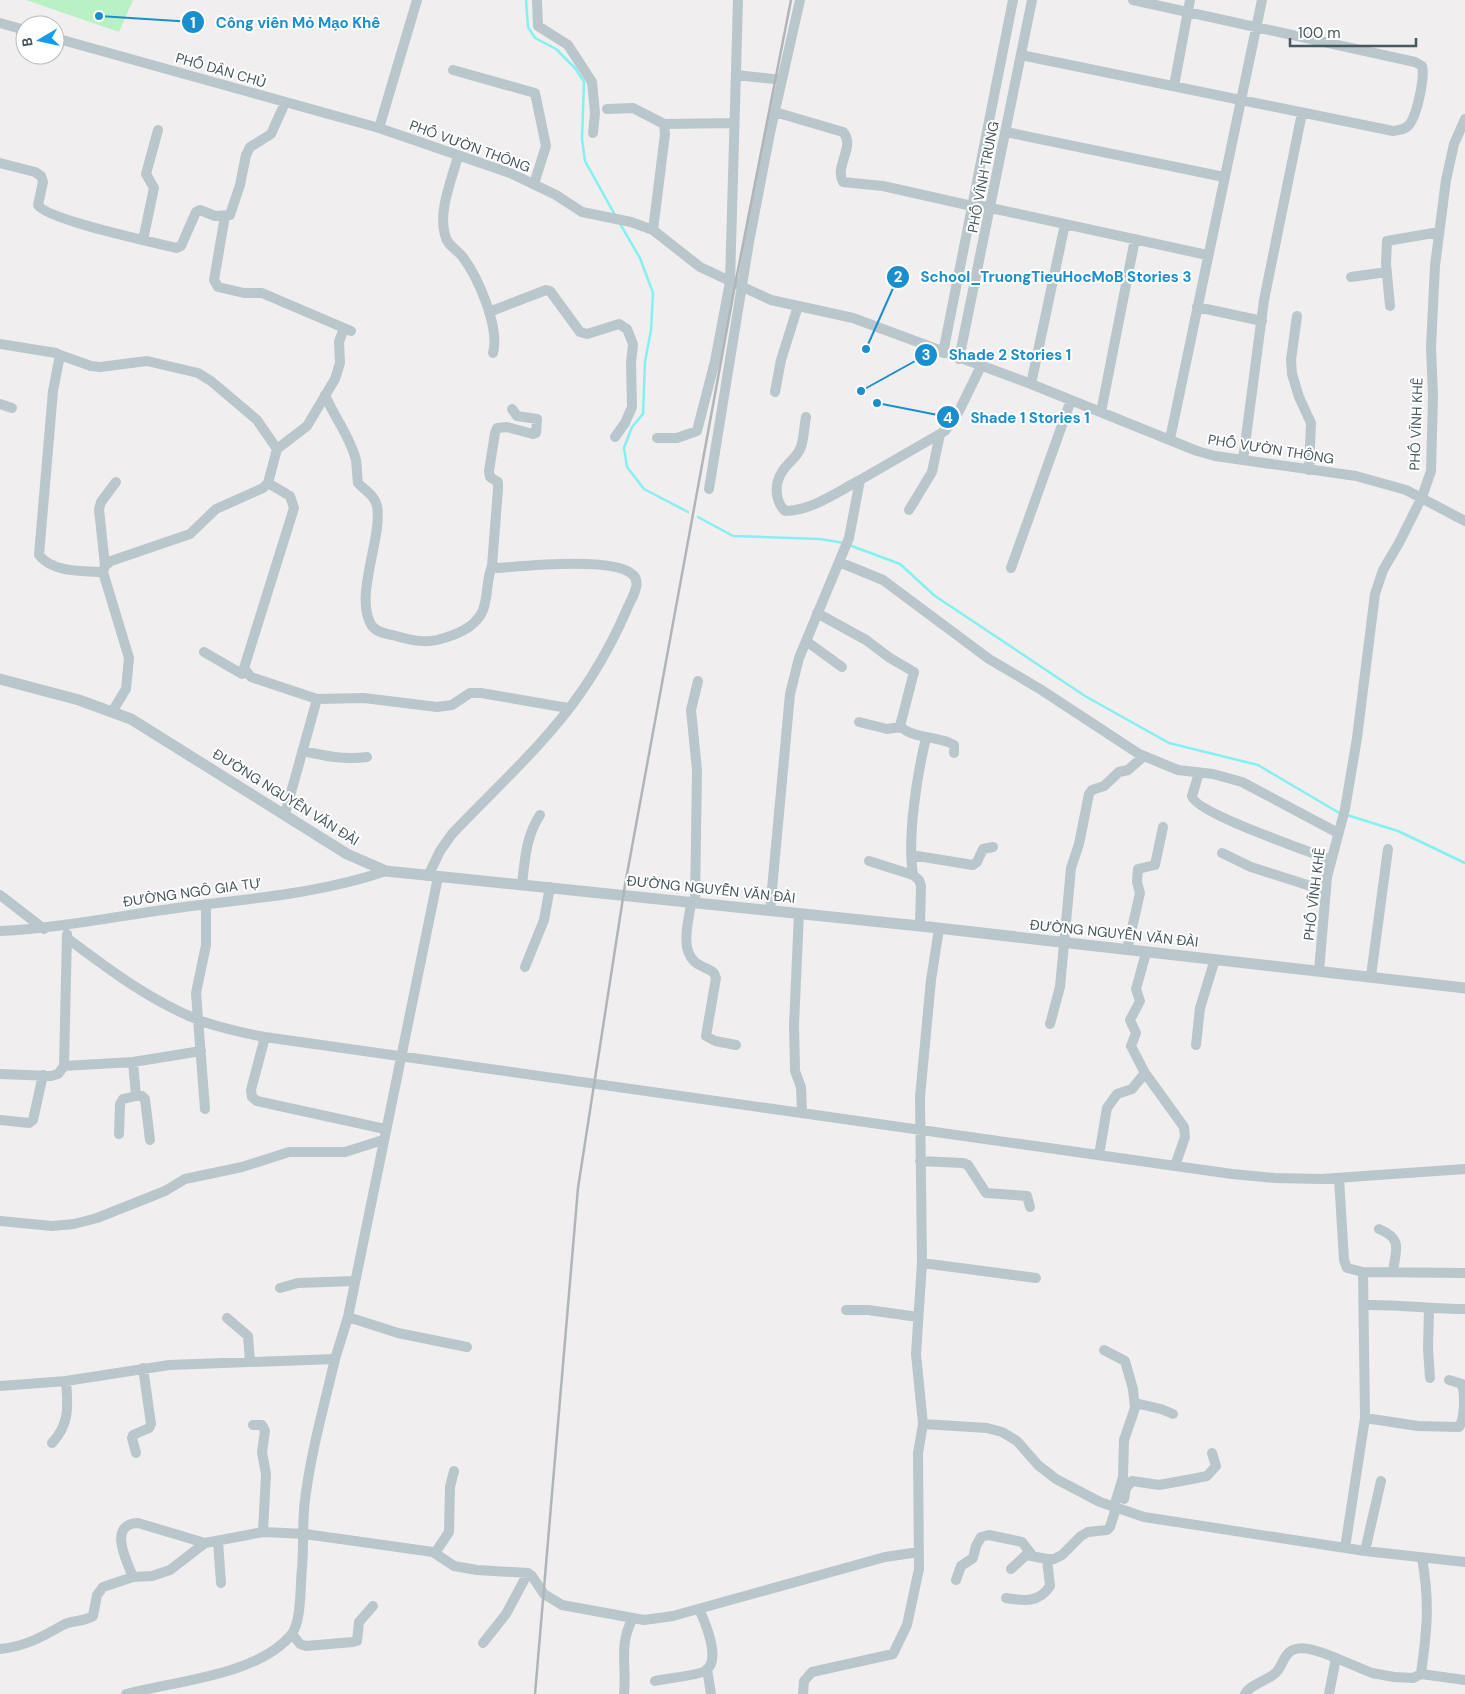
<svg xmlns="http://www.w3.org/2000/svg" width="1465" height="1694" viewBox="0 0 1465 1694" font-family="'DM Sans',sans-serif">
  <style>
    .green { fill: #baf1c4 }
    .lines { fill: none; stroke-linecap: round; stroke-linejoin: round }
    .stream { stroke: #85f0f0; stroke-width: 2.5 }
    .minor { stroke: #b9c7cc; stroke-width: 10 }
    .tertiary { stroke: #b9c7cc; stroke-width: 11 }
    .rail { stroke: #b0b5b9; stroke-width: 2.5 }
    .labels { text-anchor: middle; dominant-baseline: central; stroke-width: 4; stroke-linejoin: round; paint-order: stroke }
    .street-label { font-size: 14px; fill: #46575d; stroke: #fff }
    .leader { fill: none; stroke: #1b8fcd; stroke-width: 2 }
    .callout-dot { fill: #1b8fcd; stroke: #fff; stroke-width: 2 }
    .mark-label { font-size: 15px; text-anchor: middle; font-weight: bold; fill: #fff }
    .callout-label { font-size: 15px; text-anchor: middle; font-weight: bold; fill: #1b8fcd; stroke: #fff; stroke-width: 4; stroke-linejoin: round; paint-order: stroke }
  </style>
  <rect width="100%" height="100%" fill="#f1eeef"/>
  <path class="green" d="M26,0H133L119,32Z"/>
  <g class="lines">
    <path class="stream" d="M526,0L528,27L535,38L556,49L575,68L584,82L582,139L585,161L615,215
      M619,222L640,258L653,293L651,330L645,362L643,414L632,427L624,448L627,467L644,489L688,512
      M698,517L733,536L820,539L844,543
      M849,545L900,564L935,596L1085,696L1169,743L1258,765L1341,814
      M1347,815L1398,831L1465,863"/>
    <path class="minor" d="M537,0L538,26L568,45L592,82L595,113L593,133
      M0,23L25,30
      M55,38L379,128L510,173L556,195L582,212L631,222L653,230L700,267L771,300L853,318L1031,384L1197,451L1215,456L1356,476L1406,490L1465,521
      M1021,55L1393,131C1399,130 1403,130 1408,126C1417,117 1425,77 1422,66L1415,62L1133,0
      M453,70L535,93L546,146L534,184
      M736,75L782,80
      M1174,86L1190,0
      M607,109L633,108L664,124L665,134L653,230
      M775,112L843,132C856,146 834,166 843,182L883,186L972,206
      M664,124L734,123
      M379,128L417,0
      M1006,132L1224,177
      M458,156C452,179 438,211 445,235C447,245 456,249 462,256C478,277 500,327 493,353
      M0,163L35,172L41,176L43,182L38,205C47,220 154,242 176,248L181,246L196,212L200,210L215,216L230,215L240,185L246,155L250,147L271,134L285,103
      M973,204L1207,255
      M225,216L214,280L218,287L244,293H262L351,331
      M143,240L154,188L146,174L158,130
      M1351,277L1387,272
      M1390,306L1386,264L1387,241L1439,232
      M1197,307L1262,321
      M489,312L546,290L550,291L580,332L587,334L619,324L627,329L633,344L631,363L632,407L625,423L615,437
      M1297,316L1291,360L1292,374L1299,397L1311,423L1309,470
      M0,344L56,353L60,355L53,391L39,555C53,573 83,571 103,572
      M943,353L1013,0
      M60,355L91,366L100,367L147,361L198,373L211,381L257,420L277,449
      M959,359L1032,0
      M1031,384L1065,224
      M775,392L781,360L798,306
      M325,395C334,417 350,436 356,460C357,467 357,476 358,483C365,491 374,494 377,506C383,537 353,598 372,626C377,633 388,634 396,636C409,640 424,643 437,640C457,635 481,626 485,603C488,590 487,578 492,566
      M0,404L12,408
      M1101,412L1135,239
      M806,417C804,427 804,438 801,447C797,458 787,463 782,472C774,484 775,501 785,511C811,511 837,492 860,480
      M657,438H677L697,431L715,361L730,282L738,0
      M1170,439L1262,0
      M1243,460L1264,300L1302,113
      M268,483L290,496L294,508L244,668L251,677L317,699L285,814
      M709,489L749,242L770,133L800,0
      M909,510L932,472L940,434
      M839,562L883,580L989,659L1040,689L1139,754L1178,770L1213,774L1242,782L1338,833
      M105,566L99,509L101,502L116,482
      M1011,568L1071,400
      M817,613L866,640L890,658L914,672L900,726C914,740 938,735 954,745V753
      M806,641L842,667
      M204,652L242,674L246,673
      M317,699L364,698L437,707L452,705L470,693H481L568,708
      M112,712L126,689L129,658L103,572L105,566L111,561L190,534L216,509L263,488L268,483L277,449L307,426L335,379L340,363L339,342L344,328
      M859,722L887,729L901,727
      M303,751C325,756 345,760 367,757
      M1199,773L1192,796C1195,813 1309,851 1331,860
      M1222,853L1251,867L1326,891
      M911,855L973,865L977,862L983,849L993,847
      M869,861L913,875
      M428,876L440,851L452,834C484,800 519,768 549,733C581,697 608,653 627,609C631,599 643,582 632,574C612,557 525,566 498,568L492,566L498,489V482L490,477L489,471L495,433L497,428L507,427L533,434L536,433L537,419L517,416L512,409
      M522,884C525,859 526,836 540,815
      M0,895L44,929
      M691,903C689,920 680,948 694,961C700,967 708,968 714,973L716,978L706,1036L715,1041L736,1045
      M695,903L697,770L691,710L698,681
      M770,911L790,694L799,658L849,538L860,480L945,431L959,411L981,366
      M799,913L794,1025L795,1071L801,1087L802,1113
      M920,926L921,886L919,880L913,875C907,837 917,775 926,738
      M0,931C60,928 118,916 177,908C246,899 319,894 386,871
      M67,938C108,969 152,1002 201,1021C222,1028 243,1033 265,1037L1232,1174L1275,1178L1321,1179L1465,1169
      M1127,950L1140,893L1137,882L1138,869L1155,865L1163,827
      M1146,953L1136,989L1140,1001L1130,1020L1136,1033L1131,1046L1145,1073L1184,1127L1185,1137L1175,1166
      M525,967L544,920L550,887
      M1319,971L1327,877L1345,809L1357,738L1375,594L1383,570L1399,543L1422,497L1431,471L1433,396L1431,347L1435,266L1446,180L1454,144L1465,119
      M1371,976L1388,849
      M1050,1024L1060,987L1071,868L1079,844L1089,794L1092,790L1104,786L1119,772L1128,770L1144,756
      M265,1037L251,1090L252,1097L257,1101L385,1129
      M1196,1045L1200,1008L1215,959
      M133,1062L136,1096H142L145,1099L150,1140
      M64,1066L67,934
      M0,1074L51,1076L58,1074L64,1066L133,1062L201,1051
      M205,1109L196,993L206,945V904
      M0,1120L29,1123L33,1120L43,1075
      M119,1134L120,1104L123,1099L136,1096
      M1099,1155L1107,1108L1117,1094L1132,1089L1145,1073
      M920,1161L963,1163L968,1165L986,1193L1027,1196L1030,1207
      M1339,1178L1344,1260L1347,1268L1363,1272L1465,1273
      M0,1221L52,1226L74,1224L97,1218L165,1191L185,1179L242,1167L289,1152H345L383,1140
      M1379,1229C1403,1239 1396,1249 1393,1271
      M922,1263L1036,1278
      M280,1288L298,1283L355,1281
      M1364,1305C1398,1304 1431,1309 1465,1309
      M1429,1309L1428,1349L1430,1378
      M846,1310H868L918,1317
      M348,1317L398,1333L467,1347
      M227,1318L248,1336L250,1362
      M1104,1350L1125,1361L1133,1389L1135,1408L1124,1440L1123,1477L1114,1507
      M0,1386L66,1381L169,1365L335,1359L348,1317L438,877
      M1135,1403L1161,1409L1173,1414
      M1365,1418L1418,1426L1459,1427C1465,1419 1465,1394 1462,1384L1449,1380
      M923,1424L987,1428L1002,1432L1017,1441L1038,1465L1056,1479L1100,1502L1144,1517L1365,1551L1465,1562
      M253,1425H262L265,1431L262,1452L266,1474L263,1532
      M52,1443C70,1424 68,1405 66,1381
      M136,1453L132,1438L133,1435L149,1428L151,1424L143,1368
      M1124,1499L1126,1488L1132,1481L1159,1485L1192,1479L1207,1476L1216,1466L1212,1453
      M218,1541L221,1583
      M1345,1548L1365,1418L1363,1272
      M1365,1551L1381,1481
      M435,1553L449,1532L450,1487L454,1471
      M1011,1569L1026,1555L1047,1559H1054L1062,1555L1081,1536L1088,1532L1107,1530L1110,1527L1116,1508
      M133,1577C127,1562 107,1524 138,1523L205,1543
      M956,1580L961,1566L973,1558L976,1546L981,1537L989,1535L1022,1542L1032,1555
      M1006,1598C1024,1601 1039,1603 1050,1586L1047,1559
      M292,1634L300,1644L306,1646L353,1642L357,1641L359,1622L373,1606
      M483,1643L506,1614L528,1573
      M0,1649C24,1647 42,1637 63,1625C72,1620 84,1622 93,1616L97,1595L103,1587L133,1577L152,1576L170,1570L205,1543L263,1532L305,1534L433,1552L454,1566L477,1570L528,1573L532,1576L544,1594L562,1605L644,1620L673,1616L885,1557L919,1552
      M707,1669L711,1694
      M1421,1674C1427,1630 1430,1603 1422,1558
      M655,1681C667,1678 696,1676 705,1671C722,1661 705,1622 699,1609
      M126,1694C175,1681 258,1675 291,1635C302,1622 300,1584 302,1568C304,1545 302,1522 305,1500C311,1452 324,1406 335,1359
      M624,1694C627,1665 618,1645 633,1618
      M803,1694L804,1681L812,1672L893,1654L907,1625L919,1569L918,1453L923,1424L916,1354L922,1263L920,1097L931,980L939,929
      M1245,1694C1250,1685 1265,1681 1273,1675C1281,1670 1281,1663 1286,1656C1296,1640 1323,1653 1336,1658
      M1329,1694L1336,1658L1372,1673L1394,1677L1413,1678L1421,1674L1465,1680"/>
    <path class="tertiary" d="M0,679L79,700L131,719L347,854L386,871L920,926L1465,988"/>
    <path class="rail" d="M535,1694L578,1188L625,885L735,285L791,0"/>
  </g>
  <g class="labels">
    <g class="street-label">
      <text transform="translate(221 70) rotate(16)">PHỐ DÂN CHỦ</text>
      <text transform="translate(470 146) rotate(20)">PHỐ VƯỜN THÔNG</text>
      <text transform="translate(983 177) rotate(-79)">PHỐ VĨNH TRUNG</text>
      <text transform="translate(1416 424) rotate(-88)">PHỐ VĨNH KHÊ</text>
      <text transform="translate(1271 449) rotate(9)">PHỐ VƯỜN THÔNG</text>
      <text transform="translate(286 797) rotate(32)">ĐƯỜNG NGUYỄN VĂN ĐÀI</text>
      <text transform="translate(711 889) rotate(6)">ĐƯỜNG NGUYỄN VĂN ĐÀI</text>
      <text transform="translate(192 892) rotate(-8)">ĐƯỜNG NGÔ GIA TỰ</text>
      <text transform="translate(1314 894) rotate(-83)">PHỐ VĨNH KHÊ</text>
      <text transform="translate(1114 933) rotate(6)">ĐƯỜNG NGUYỄN VĂN ĐÀI</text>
    </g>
  </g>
  <path class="leader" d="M99 16L193 22M866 349L898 277M861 391L926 355M877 403L948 417"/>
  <g class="callout-dot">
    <circle cx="99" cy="16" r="5"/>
    <circle cx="866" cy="349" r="5"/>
    <circle cx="861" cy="391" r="5"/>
    <circle cx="877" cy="403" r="5"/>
    <circle cx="193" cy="22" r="12"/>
    <circle cx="898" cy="277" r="12"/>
    <circle cx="926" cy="355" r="12"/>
    <circle cx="948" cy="417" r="12"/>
  </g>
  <g class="mark-label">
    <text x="193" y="28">1</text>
    <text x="898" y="282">2</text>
    <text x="926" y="360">3</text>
    <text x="948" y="423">4</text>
  </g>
  <g class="callout-label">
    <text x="298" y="28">Công viên Mỏ Mạo Khê</text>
    <text x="1056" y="282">School_TruongTieuHocMoB Stories 3</text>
    <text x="1010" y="360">Shade 2 Stories 1</text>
    <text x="1030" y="423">Shade 1 Stories 1</text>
  </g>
  <g transform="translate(40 40) rotate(261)"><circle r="24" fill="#ffffff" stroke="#b5bcbe"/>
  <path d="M0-4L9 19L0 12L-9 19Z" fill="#109de9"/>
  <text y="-8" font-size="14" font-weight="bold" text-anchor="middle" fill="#46575d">B</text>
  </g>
  <path d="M1290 38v8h126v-8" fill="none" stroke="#46575d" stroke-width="2.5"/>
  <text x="1298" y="38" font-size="15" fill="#46575d" stroke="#ffffff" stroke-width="4" paint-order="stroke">100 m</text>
</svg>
